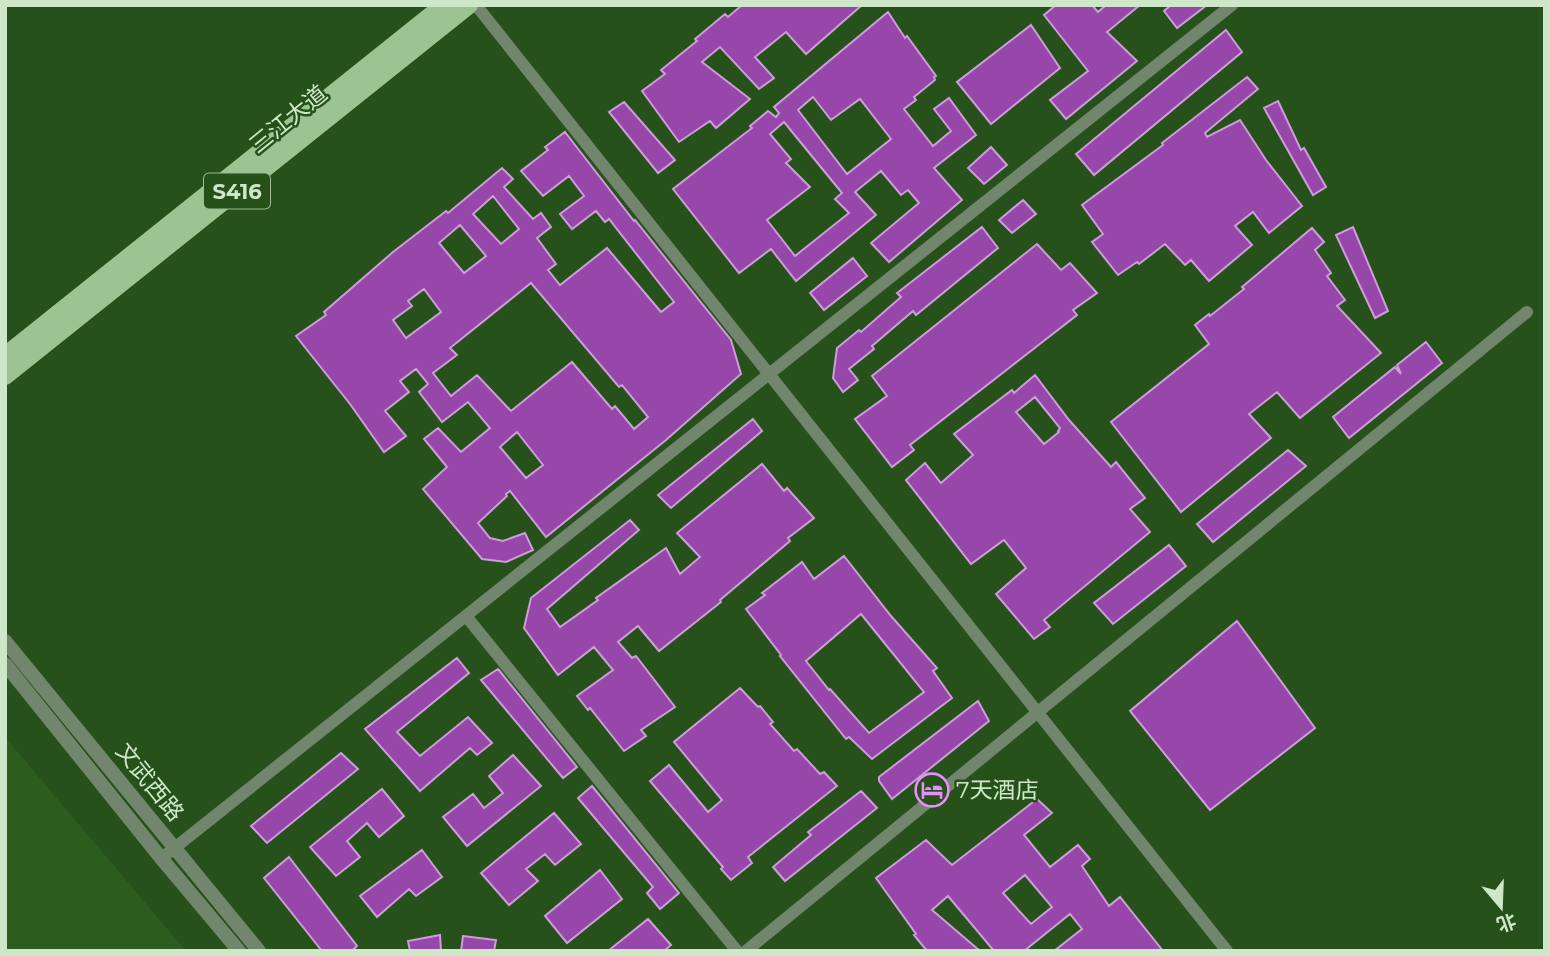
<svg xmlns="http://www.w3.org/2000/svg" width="1550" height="956" viewBox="0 0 1550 956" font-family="Montserrat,'Noto Sans SC',sans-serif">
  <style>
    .built { fill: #2d5c1f }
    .building { fill: #9746aa; stroke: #cc9ed8; stroke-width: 2; fill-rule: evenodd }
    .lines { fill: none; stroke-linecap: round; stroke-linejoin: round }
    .minor { stroke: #72856d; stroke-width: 12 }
    .tertiary { stroke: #72856d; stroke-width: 14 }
    .primary { stroke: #9cc392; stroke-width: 18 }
    .labels { text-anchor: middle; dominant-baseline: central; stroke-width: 5; stroke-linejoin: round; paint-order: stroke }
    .shield { fill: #27511b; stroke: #9dba95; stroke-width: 2 }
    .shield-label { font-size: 21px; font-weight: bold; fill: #cfe7c9 }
    .street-label { font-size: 23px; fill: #cfe7c9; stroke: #27511b }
    .poi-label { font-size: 23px; fill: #cfe7c9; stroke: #27511b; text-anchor: start }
  </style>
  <rect width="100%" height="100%" fill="#27511b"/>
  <path class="built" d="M5,737L186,951H5Z"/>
  <path class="building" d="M742,5H862L806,54L786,32L755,57L774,78L759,89L720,47L702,62L750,99L716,128L710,121L679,142L642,91L665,74L661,70L697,41L695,39L725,14L728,17Z
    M1056,5H1092L1098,12L1106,5H1140L1107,32L1137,61L1066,119L1050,100L1088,71L1044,15Z
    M1171,5H1207L1177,28L1164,11Z
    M888,12L905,38L907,36L936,76L934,77L935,80L914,97L916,100L904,109L933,146L951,131L934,109L949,98L976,135L934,168L962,200L889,262L871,243L919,203L908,190L901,195L881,171L855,192L876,215L796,281L771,249L739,273L673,189L752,128L750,126L768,111L776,117L779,113L774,107ZM813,97L831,120L860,99L891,139L847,174L798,110ZM784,122L842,193L835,199L849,213L795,256L767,220L810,187L786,163L791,159L770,134Z
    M1031,25L1060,68L991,124L957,82Z
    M1226,30L1242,52L1094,175L1076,154Z
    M1247,77L1258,89L1205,133L1207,137L1240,120L1266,160L1302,206L1269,233L1253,212L1235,226L1252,245L1209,281L1191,260L1185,265L1165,244L1139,264L1137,262L1118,275L1092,242L1103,234L1082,205L1163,145L1162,143Z
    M1278,101L1301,150L1304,148L1326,187L1313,195L1264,108Z
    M624,102L675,160L658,173L609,112Z
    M565,132L634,221L635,220L731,340L741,374L666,440L546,537L510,491L506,494L507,496L478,523L490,538L503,541L525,533L533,550L506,562L482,559L423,489L447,467L424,439L438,428L461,452L490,428L468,402L442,422L419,392L428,384L416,369L400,381L409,392L385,411L406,436L384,452L350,404L296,336L326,315L324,312L393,252L446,211L448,213L502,168L513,179L504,187L533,219L541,213L551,227L537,238L556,264L548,270L560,285L607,248L661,312L674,302L609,219L605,222L596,211L572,229L560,214L584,196L569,176L543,196L521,171L548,150L545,147ZM493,196L519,229L501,244L473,214ZM460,225L486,256L464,273L439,243ZM531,283L619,387L622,385L648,417L634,429L615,406L612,409L572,362L511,411L477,375L451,396L433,373L457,355L450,348ZM424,289L441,312L406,338L393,320L412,306L408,301ZM517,432L543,465L526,478L500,447Z
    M991,147L1007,165L984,184L968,168Z
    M1023,200L1036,214L1012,233L999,220Z
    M982,227L998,248L916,315L913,311L872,346L874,349L849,369L858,380L843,392L833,378L837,348L859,330L861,332L901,297L897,293Z
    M1353,227L1388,311L1375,318L1336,235Z
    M1312,228L1324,242L1315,250L1331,273L1327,276L1345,300L1337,306L1381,353L1300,418L1277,392L1249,414L1271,438L1181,512L1111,422L1209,344L1195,325L1209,314L1210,316L1244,289L1242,287Z
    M1037,244L1061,270L1070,263L1097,293L1073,310L1077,315L910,445L914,450L892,467L855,419L887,396L872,376Z
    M853,258L867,276L824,310L810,293Z
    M1426,342L1442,363L1349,438L1333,417L1395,367L1401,374L1397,365Z
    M1035,375L1069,420L1111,467L1116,462L1145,498L1130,509L1150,532L1044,620L1050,627L1034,639L996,594L1026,568L1004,540L971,564L906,480L925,463L941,483L973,455L954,434L1012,390L1014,393ZM1035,397L1060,428L1058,431L1059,432L1044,444L1016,412Z
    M753,419L762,431L671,508L658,495Z
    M1288,450L1306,466L1213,542L1197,524Z
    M762,464L784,491L787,488L814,518L788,538L790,541L720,600L721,602L659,651L638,626L618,642L632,658L636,656L675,707L641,730L646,736L624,751L590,708L588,710L577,696L613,670L594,647L558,675L524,628L531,598L630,520L639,530L547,609L560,627L598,600L596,598L666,548L680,574L700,557L677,533Z
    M1169,545L1186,566L1113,624L1094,603Z
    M844,556L891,616L937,668L933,671L952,698L872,759L849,737L846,739L780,656L781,655L746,609L765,595L762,593L802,562L814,579ZM861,614L924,692L869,733L830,689L829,690L806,661Z
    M1237,621L1315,728L1210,810L1130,711Z
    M457,658L469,673L397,732L420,756L468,717L492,743L477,755L470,748L420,791L365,729Z
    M498,669L577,767L563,778L481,680Z
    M740,688L758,707L760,706L773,722L770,724L794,751L797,749L820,774L824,772L837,786L748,857L752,863L731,880L721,869L723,867L650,781L669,765L708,812L722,800L674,742Z
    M978,701L989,721L892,799L879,781V777Z
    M341,753L358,769L267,843L251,826Z
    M513,755L541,786L467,846L443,817L473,794L484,808L503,793L489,776Z
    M592,786L679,893L660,909L647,893L653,887L578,798Z
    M382,789L404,816L379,837L367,823L347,841L360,857L336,876L310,847Z
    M861,791L877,808L785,881L773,867L811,835L808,832Z
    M1037,799L1052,813L1024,835L1050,867L1078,845L1090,859L1082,866L1109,906L1120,897L1163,951H1054L1082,929L1070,914L1024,951H994L948,896L932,910L980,951H927L914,935L916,934L876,878L926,840L952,865ZM1025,875L1052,907L1031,924L1003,893Z
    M554,813L581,844L555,865L545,854L526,869L538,881L509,905L481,873Z
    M422,850L442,877L416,896L409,889L377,917L360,896Z
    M289,857L357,946L352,951H322L264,878Z
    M600,870L622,899L567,943L545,916Z
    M648,919L671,945L664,951H608Z
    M440,935L441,951H410L408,941Z
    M463,936L496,940L494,951H461Z"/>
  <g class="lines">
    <path class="minor" d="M476,5L1227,951
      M466,616L737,951
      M167,854L1232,5
      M746,951L1527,312"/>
    <path class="tertiary" d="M5,641L259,951
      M5,664L161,858L239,951"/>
    <path class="primary" d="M5,356L444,5
      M5,376L469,5"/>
  </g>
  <defs>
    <symbol id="hotel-ring" viewBox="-11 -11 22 22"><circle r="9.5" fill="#27511b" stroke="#e88eff" stroke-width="1.5"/><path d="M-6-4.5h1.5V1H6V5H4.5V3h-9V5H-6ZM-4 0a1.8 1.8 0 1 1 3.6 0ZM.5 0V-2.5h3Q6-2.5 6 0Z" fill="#e88eff"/></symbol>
  </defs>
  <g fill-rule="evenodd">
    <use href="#hotel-ring" x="913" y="771" width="38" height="38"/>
  </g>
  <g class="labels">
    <rect class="shield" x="204" y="173.5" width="66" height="35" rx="5"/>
    <g class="shield-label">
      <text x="237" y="191">S416</text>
    </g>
    <g class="street-label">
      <text transform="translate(288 119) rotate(-39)">三江大道</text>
      <text transform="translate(150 782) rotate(51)">文武西路</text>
    </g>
    <g class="poi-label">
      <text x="956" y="790">7天酒店</text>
    </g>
  </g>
  <rect width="1550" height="956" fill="none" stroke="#cfe7c9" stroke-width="14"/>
  <g transform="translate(1501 907) rotate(161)" stroke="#27511b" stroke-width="5" paint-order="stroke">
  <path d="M0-5L12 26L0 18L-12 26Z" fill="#cfe7c9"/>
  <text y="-10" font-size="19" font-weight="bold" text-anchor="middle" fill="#cfe7c9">北</text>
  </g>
</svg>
